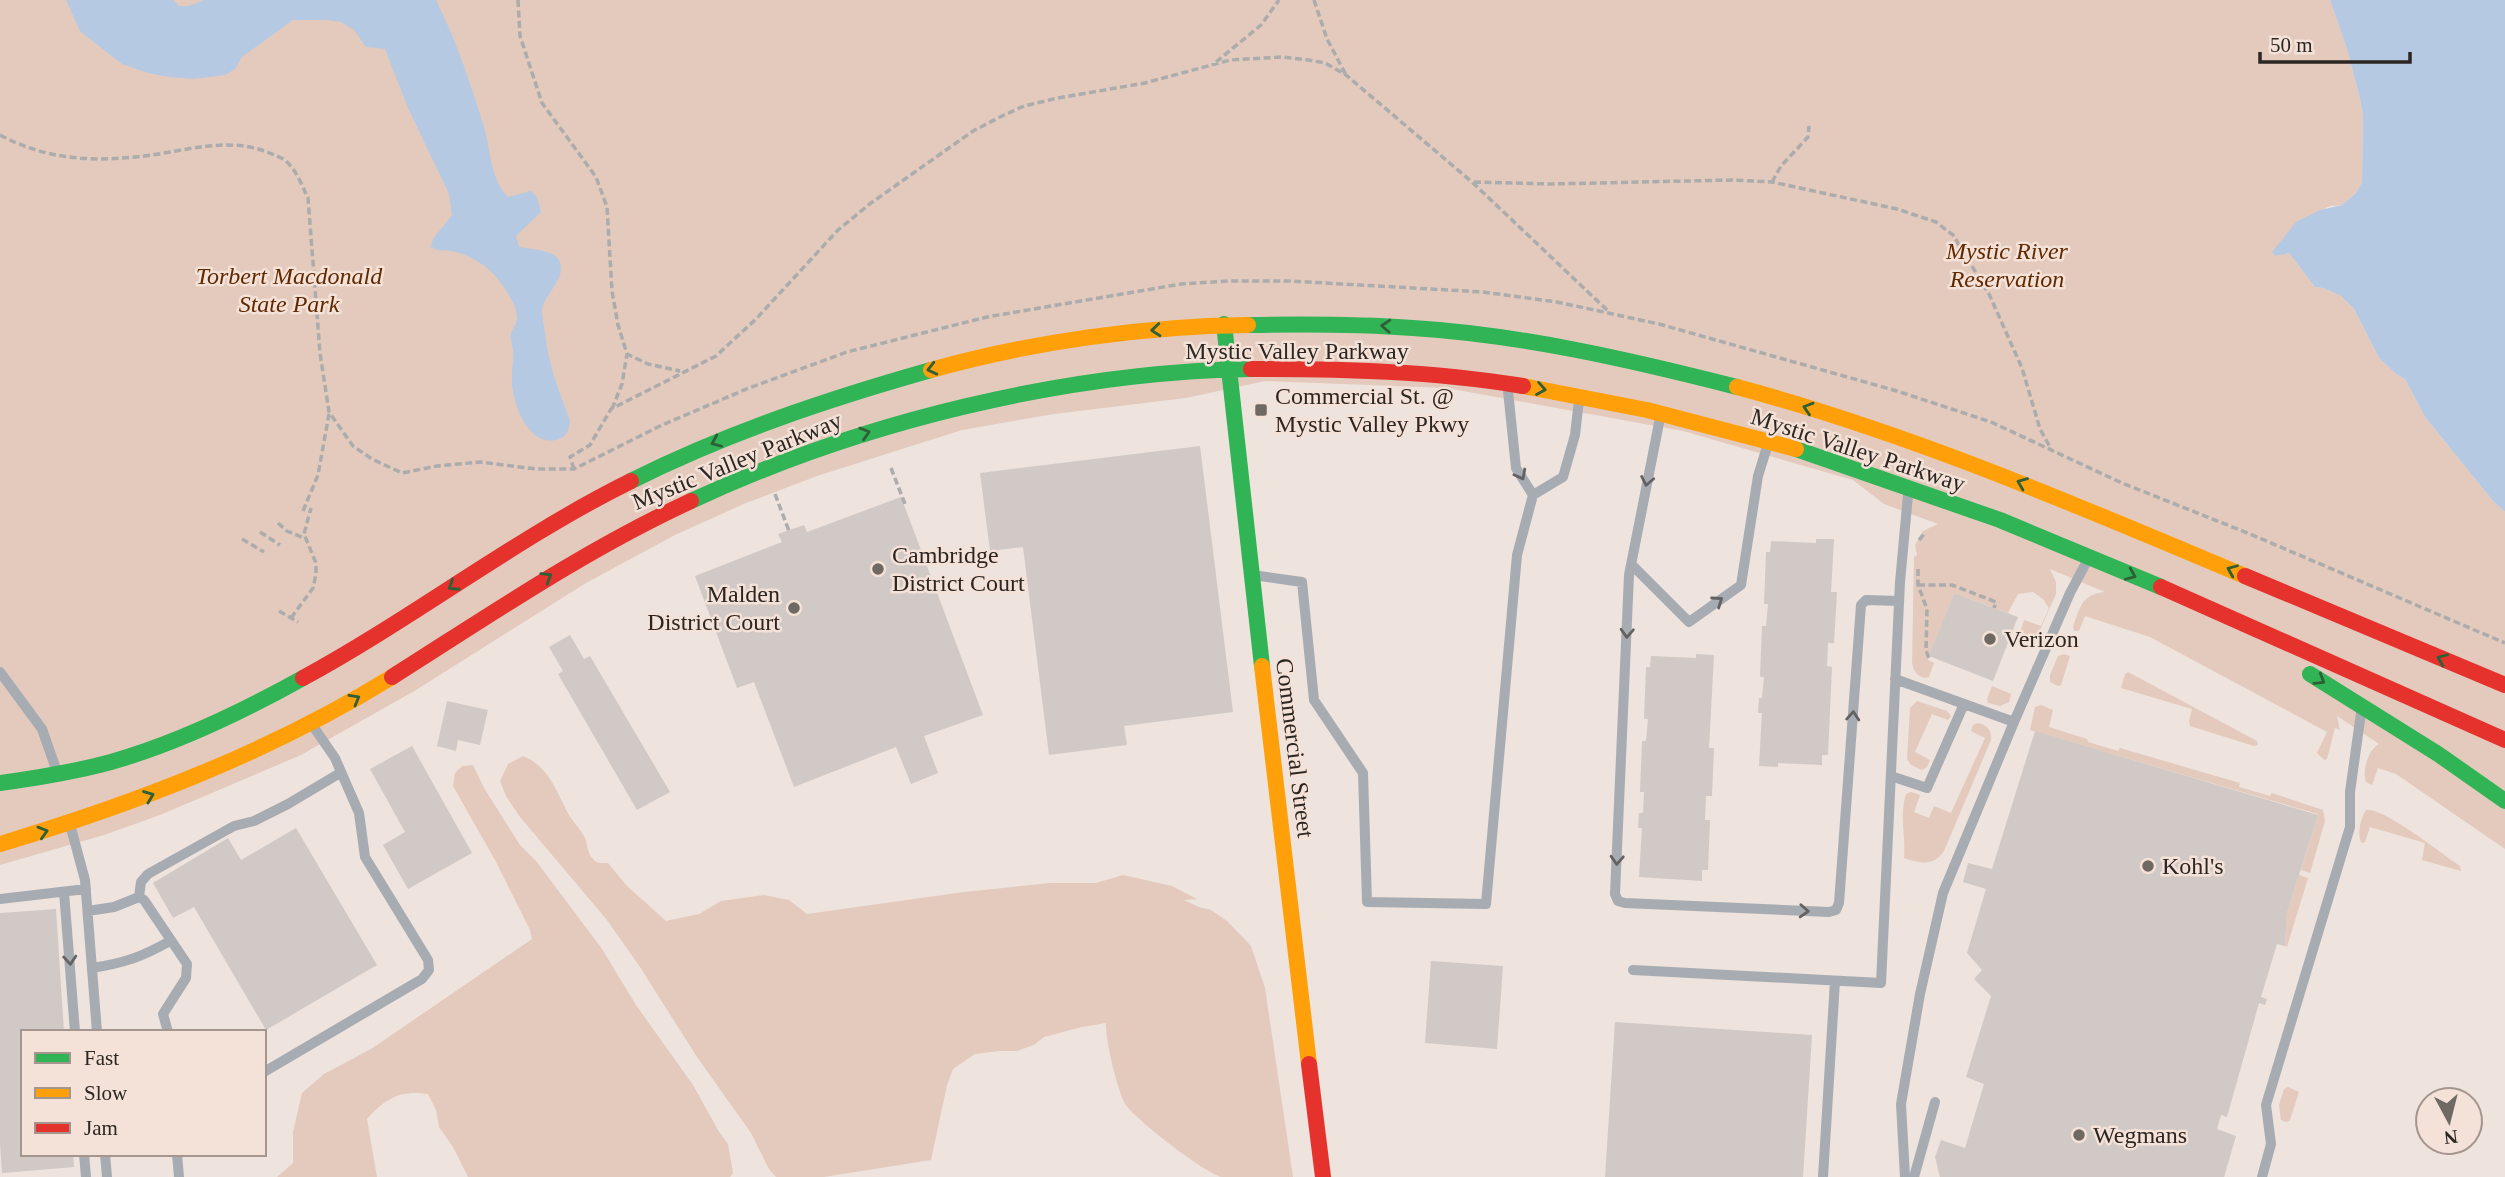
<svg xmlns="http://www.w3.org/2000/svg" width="2505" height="1177" viewBox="0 0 2505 1177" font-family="Georgia,serif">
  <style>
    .green { fill: #e3cabd }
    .water { fill: #b6c9e2 }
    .building { fill: #d1c9c5 }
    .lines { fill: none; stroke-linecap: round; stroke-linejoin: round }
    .path { stroke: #acacad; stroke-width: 3.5; stroke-dasharray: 7 3.5; stroke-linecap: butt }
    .lane { stroke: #a7acb2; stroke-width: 10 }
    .fast { stroke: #30b455; stroke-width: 16 }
    .slow { stroke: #ff9f0a; stroke-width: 16 }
    .jam { stroke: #e5322d; stroke-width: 16 }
    .oneway { stroke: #2e5f36 }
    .oneway2 { stroke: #636263 }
    .poi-dot { fill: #706863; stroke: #f4e1d7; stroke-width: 2.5 }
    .labels { text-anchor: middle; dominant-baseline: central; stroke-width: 5; stroke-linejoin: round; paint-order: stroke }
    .park-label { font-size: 24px; font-style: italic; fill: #612900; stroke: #f4e1d7 }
    .street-label { font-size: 24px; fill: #2c2622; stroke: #f4e1d7 }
    .poi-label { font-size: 24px; fill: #2c2622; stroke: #f4e1d7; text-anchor: start }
  </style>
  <rect width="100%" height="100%" fill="#eee3dd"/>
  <path class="green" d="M0,0H2330L2347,49L2360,99L2363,115L2362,182L2356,193L2342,205L2330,206L2297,222L2286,254L2289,253L2315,287L2323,288L2341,296L2354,309L2379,358L2396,374L2405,379L2425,417L2493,501L2505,512V849L2396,774L2378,768L2372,785L2366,782C2362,771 2368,750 2379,744L2337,716L2340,730L2335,728L2327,759L2324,760L2317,753L2327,732L2150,637L2085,616L2079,631H2074L2073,627C2080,607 2082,594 2105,592L2050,569L2056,582V594L2036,639L2028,642L2018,638L2024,620L2041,626L2049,608L2043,599L2033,592L2018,594L2008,613L1954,593L1928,660L1934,663L1929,677C1920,680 1913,672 1912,663L1914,557L1917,555L1915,545L1923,531L1938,524L1884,504L1853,480L1683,431L1447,388L1265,381L1186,398L1054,414L962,430L817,476L746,503L675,535L586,583L416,690L301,755L160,815L104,835L0,865Z
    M2064,654L2070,656L2061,685L2058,686L2050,682V675L2058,656Z
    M2128,672L2257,741L2258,745L2254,746L2190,726L2189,721L2192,709L2121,688L2125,674Z
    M1992,686L2011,694L2009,702L2000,706L1988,703L1987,699Z
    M1917,701L1947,711L1951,716L1948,720L1932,714L1915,752L1930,760L1927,767L1922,770L1911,765L1907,759L1910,708Z
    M2041,705L2053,710L2049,727L2087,739L2088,742L2118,751L2120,748L2240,783L2239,787L2270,796L2272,793L2323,810L2325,821L2310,873L2301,870L2318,814L2030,730L2035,707Z
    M1978,723C1987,725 1992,730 1991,740L1944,851C1933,867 1920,863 1904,858C1906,836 1899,816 1906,794L1911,792L1920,795L1914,812L1929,818L1934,806L1951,813L1985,738L1971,731L1973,725Z
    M523,756C549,766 557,793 569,815C574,823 581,830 585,838C588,845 587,853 593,859C597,864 602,863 608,863L626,885L666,921L699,914L721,901L764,895L789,900L807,914L964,892L1051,883H1096L1123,875L1172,886L1197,899L1184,900L1199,907L1211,910L1227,921L1251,946L1265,988L1293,1177C1270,1177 1245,1177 1222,1177C1207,1175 1130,1116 1124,1102C1117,1087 1105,1039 1106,1023L1082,1027L1044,1037L1034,1045L1017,1051H999L975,1054L953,1069L947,1085L931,1160L824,1177H776L769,1169L751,1133L697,1057L640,967L607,920L520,817L506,796L500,781L508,764Z
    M473,765L484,788L520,845L536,861L602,949L636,1005L693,1085L718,1130L728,1144L733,1173L730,1177H468L453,1147L439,1127L436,1110L428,1094C400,1090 386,1098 367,1119L377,1177H277L293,1163V1132L302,1093L324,1074L371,1049L532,939L530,930L495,860L453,786L455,773L462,766Z
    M2366,810C2383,807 2442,854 2460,866L2461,871L2422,860L2425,843L2370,827L2365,842L2362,843C2356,836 2361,817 2366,810Z
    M2299,875L2308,878L2287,947L2285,946L2287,913Z
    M2288,1087L2299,1092L2290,1120L2287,1122L2281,1120L2279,1105L2284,1089Z"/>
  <path class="water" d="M66,0H174L179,6H189L204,0H436C456,40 471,84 484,127C491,150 490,179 508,197L531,191L537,197L541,212L516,236L519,247C530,249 554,250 559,260C568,278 544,294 542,310C542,318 544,325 545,332C548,365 559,390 570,421C569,431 566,438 556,440C528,446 513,405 512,383C511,372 514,362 513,351C513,346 510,340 511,335C511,330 516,325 517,320C518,307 507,292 500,282C490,267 469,254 451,251C442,250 439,252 431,247L433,239L452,215L449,194L408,108L385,49L366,47L354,30L341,22L327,20H293L242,57L235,69L225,75L194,79L169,77L148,73L122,64L109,54L80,31Z
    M2330,0H2505V512L2493,501L2425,417L2405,379L2396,374L2379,358L2354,309L2341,296L2323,288L2315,287L2289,253L2275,256L2272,252L2296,222L2320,210L2342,205L2356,193L2362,182L2363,115L2360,99L2347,49Z"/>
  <path class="building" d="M1200,446L1233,712L1124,726L1127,745L1049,755L1023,547L990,551L980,473Z
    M901,497L983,715L924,736L938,773L911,784L896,747L794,787L754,682L737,688L695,576L782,542L778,534L804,525L807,532Z
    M1816,539H1834L1831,592H1837L1834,643H1828L1827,666L1832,667L1828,755H1822V765L1778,763V767L1759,766L1762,713H1758L1759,698H1762L1764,677H1760L1762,626H1766L1768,604H1764L1766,552H1770L1771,541L1816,543Z
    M1954,593L2018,617L1993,681L1929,656Z
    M570,635L584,659L590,656L670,792L637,810L558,674L563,671L549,647Z
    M1696,654L1714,655L1709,748H1714L1712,796H1706L1705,820H1710L1708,870H1702V881L1639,877L1642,828H1638L1639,813H1643L1644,792H1640L1642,741H1646L1648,719H1644L1646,667H1650L1651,656L1696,658Z
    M447,701L488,710L480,745L458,740L456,751L437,746Z
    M2035,731L2318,815L2287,913L2285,946L2277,944L2261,997L2267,999L2265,1005L2259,1003L2227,1117L2221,1115L2217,1129L2236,1136L2224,1177H1940L1935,1157L1941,1140L1965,1148L1984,1084L1966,1077L1991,996L1974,979L1982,970L1967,953L1986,889L1963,882L1968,863L1992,869Z
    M412,746L472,853L408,889L383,845L405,832L370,769Z
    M296,828L377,965L266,1030L194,907L173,918L153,883L228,838L241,860Z
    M56,909L64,1032H23V1154H73L74,1167L2,1173L0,1143V913Z
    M1431,961L1503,966L1497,1049L1425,1043Z
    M1615,1022L1812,1035L1803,1177H1605Z"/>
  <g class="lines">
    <path class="path" d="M518,0L520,36L542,103L596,177L607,207L612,291L618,325L627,354L648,364L680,371
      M1314,0L1327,39L1346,75
      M1216,62L1261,25L1279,0
      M0,135C43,158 86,162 135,157C182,153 227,134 272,154C277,156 283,158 286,161C297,171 302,186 308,198L320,353L329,412L353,446L372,459L402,473L437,466L480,462L536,469H574L662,425L749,388L847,352L987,317L1181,284L1228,281H1290L1483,292L1557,302L1659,324L1897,391L1991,422L2122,483L2250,534L2505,643
      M1474,182L1551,184L1732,180L1772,182L1897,209L1936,222L1953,235L1989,294L2022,368L2040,429L2050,447
      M1772,182L1781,166L1808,137L1809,126
      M612,409L622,384L627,354
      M891,468L905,504
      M574,469L570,457L590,445L611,409L716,356L756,319L838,230L871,203L973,131L1000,117L1024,106L1058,98L1145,83L1230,60L1282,57L1308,60L1325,63L1346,75L1472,182L1608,311
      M775,494L789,531
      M303,511L318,475L329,414
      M278,523L287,531L306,539
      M260,532L280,545
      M242,539L264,552
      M1919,540L1925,533
      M1918,569V585L1927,609L1926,650L1929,659
      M1918,585H1952L1996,602L1994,608
      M279,611L298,622
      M291,618L313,588L316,574V563L304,534L311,508"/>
    <path class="lane" d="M1508,391L1516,468L1533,495L1563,477L1575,435L1579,400
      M1660,418L1629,575L1615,894L1618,901L1625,903L1829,912L1836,910L1839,903L1861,605L1866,600L1899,601
      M1632,565L1689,622L1741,585L1758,476L1767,447
      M1253,575L1302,582L1314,700L1363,773L1367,902L1486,904L1517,555L1533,495
      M0,672L42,729L56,769
      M1895,679L2014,722
      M1891,776L1927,788L1964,704
      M71,828L85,880L97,1032
      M64,892L75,1032
      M0,899L86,889
      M88,911L114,907L139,897
      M92,968C124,963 142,957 170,941
      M1633,970L1881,983L1900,582L1908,495
      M168,1032L163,1014L186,978L187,964L144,900L139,897L141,882L148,874L234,826L254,821L288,804L340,773
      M264,1072L422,979L429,970L428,960L365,857L359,813L335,758L315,729
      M84,1154L86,1177
      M105,1154L107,1177
      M177,1154L179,1177
      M1823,1177L1835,981
      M1905,1177L1901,1104L1920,994L1943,893L2014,722L2070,593L2087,561
      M1914,1177L1935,1102
      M2262,1177L2271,1144L2266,1105L2350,827V792L2361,713"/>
    <path class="fast" d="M1224,324L1262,666
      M1248,325C1303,324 1358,324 1413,328C1523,335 1631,360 1737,387
      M1796,449L2000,520L2161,587
      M631,481C727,433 828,399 931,370
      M691,501C860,422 1065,372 1251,369
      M2310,674L2438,754L2505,801
      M0,783C37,778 74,772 111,762C178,743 242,712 303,678"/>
    <path class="slow" d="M931,370C1031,342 1144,326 1248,325
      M1523,386L1647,410L1796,449
      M1737,387C1913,434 2078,506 2245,576
      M1262,666L1309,1064
      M0,844C137,803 270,752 392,677"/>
    <path class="jam" d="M1251,369C1342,369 1433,371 1523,386
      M2245,576L2505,685
      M2161,587L2505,740
      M392,677C490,615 585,550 691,501
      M303,678C415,617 516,538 631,481
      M1309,1064L1323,1177"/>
  </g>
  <defs><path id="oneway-chevron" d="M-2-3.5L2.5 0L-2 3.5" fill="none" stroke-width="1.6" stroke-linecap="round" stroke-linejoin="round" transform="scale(1.75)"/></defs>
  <g class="oneway">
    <use href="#oneway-chevron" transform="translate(1386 326) rotate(-177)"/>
    <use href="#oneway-chevron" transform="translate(1156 330) rotate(175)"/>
    <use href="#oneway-chevron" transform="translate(932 369) rotate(166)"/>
    <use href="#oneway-chevron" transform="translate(1541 389) rotate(10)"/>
    <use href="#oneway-chevron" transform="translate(1808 408) rotate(-163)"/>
    <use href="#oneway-chevron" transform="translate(865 433) rotate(-17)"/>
    <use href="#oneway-chevron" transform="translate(716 442) rotate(157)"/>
    <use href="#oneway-chevron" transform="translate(2022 483) rotate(-158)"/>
    <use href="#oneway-chevron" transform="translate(2232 570) rotate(-157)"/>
    <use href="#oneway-chevron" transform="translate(2131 575) rotate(23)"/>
    <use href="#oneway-chevron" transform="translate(547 577) rotate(-31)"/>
    <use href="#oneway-chevron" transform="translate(453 586) rotate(147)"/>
    <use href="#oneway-chevron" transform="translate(2442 659) rotate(-157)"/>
    <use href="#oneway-chevron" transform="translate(2320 680) rotate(32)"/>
    <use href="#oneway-chevron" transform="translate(355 699) rotate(-30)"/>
    <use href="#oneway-chevron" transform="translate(149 796) rotate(-21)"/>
    <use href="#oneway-chevron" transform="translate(43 832) rotate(-16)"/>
  </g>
  <g class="oneway2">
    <use href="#oneway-chevron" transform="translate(1521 475) rotate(62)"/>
    <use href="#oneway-chevron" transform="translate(1647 481) rotate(101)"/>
    <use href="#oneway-chevron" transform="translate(1718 601) rotate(-35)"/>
    <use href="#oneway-chevron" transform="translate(1627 633) rotate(93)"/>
    <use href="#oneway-chevron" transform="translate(1853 716) rotate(-86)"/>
    <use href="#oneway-chevron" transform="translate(1617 860) rotate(93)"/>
    <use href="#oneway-chevron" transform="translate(1804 911) rotate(3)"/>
    <use href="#oneway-chevron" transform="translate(70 960) rotate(86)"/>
  </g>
  <g class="poi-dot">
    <rect x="1254" y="403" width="14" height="14" rx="3.5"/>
    <circle cx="878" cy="569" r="7"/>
    <circle cx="794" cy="608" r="7"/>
    <circle cx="1990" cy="639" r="7"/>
    <circle cx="2148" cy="866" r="7"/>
    <circle cx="2079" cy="1135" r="7"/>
  </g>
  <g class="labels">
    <g class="park-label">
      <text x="2007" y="251">Mystic River<tspan x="2007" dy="28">Reservation</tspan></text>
      <text x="289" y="276">Torbert Macdonald<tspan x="289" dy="28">State Park</tspan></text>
    </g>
    <g class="street-label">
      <text x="1297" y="351">Mystic Valley Parkway</text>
      <text transform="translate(1858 450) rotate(18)">Mystic Valley Parkway</text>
      <text transform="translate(737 461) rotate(-22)">Mystic Valley Parkway</text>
      <text transform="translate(1295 748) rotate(83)">Commercial Street</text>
    </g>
    <g class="poi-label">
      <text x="1275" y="396">Commercial St. @<tspan x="1275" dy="28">Mystic Valley Pkwy</tspan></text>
      <text x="892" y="555">Cambridge<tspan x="892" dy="28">District Court</tspan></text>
      <text x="780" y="594" text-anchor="end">Malden<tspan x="780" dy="28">District Court</tspan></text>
      <text x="2004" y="639">Verizon</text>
      <text x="2162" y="866">Kohl's</text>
      <text x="2093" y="1135">Wegmans</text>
    </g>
  </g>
  <rect x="21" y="1030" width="245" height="126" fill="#f4e1d7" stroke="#a4968f" stroke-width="2"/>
  <rect x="35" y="1053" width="35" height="10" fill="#30b455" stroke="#a4968f" stroke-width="2"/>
  <text x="84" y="1065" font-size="21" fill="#2c2622">Fast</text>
  <rect x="35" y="1088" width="35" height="10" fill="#ff9f0a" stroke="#a4968f" stroke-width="2"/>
  <text x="84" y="1100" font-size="21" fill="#2c2622">Slow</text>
  <rect x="35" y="1123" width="35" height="10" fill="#e5322d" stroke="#a4968f" stroke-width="2"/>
  <text x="84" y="1135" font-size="21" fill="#2c2622">Jam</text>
  <g transform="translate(2449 1121) rotate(173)"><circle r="33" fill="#f4e1d7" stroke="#a4968f" stroke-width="2"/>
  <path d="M0-5L12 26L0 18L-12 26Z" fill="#706863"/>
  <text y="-10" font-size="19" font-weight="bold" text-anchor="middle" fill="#2c2622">N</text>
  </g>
  <path d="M2260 52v10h150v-10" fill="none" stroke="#2c2622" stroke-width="3.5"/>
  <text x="2270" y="52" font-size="21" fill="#2c2622" stroke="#f4e1d7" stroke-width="5" paint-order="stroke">50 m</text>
</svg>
